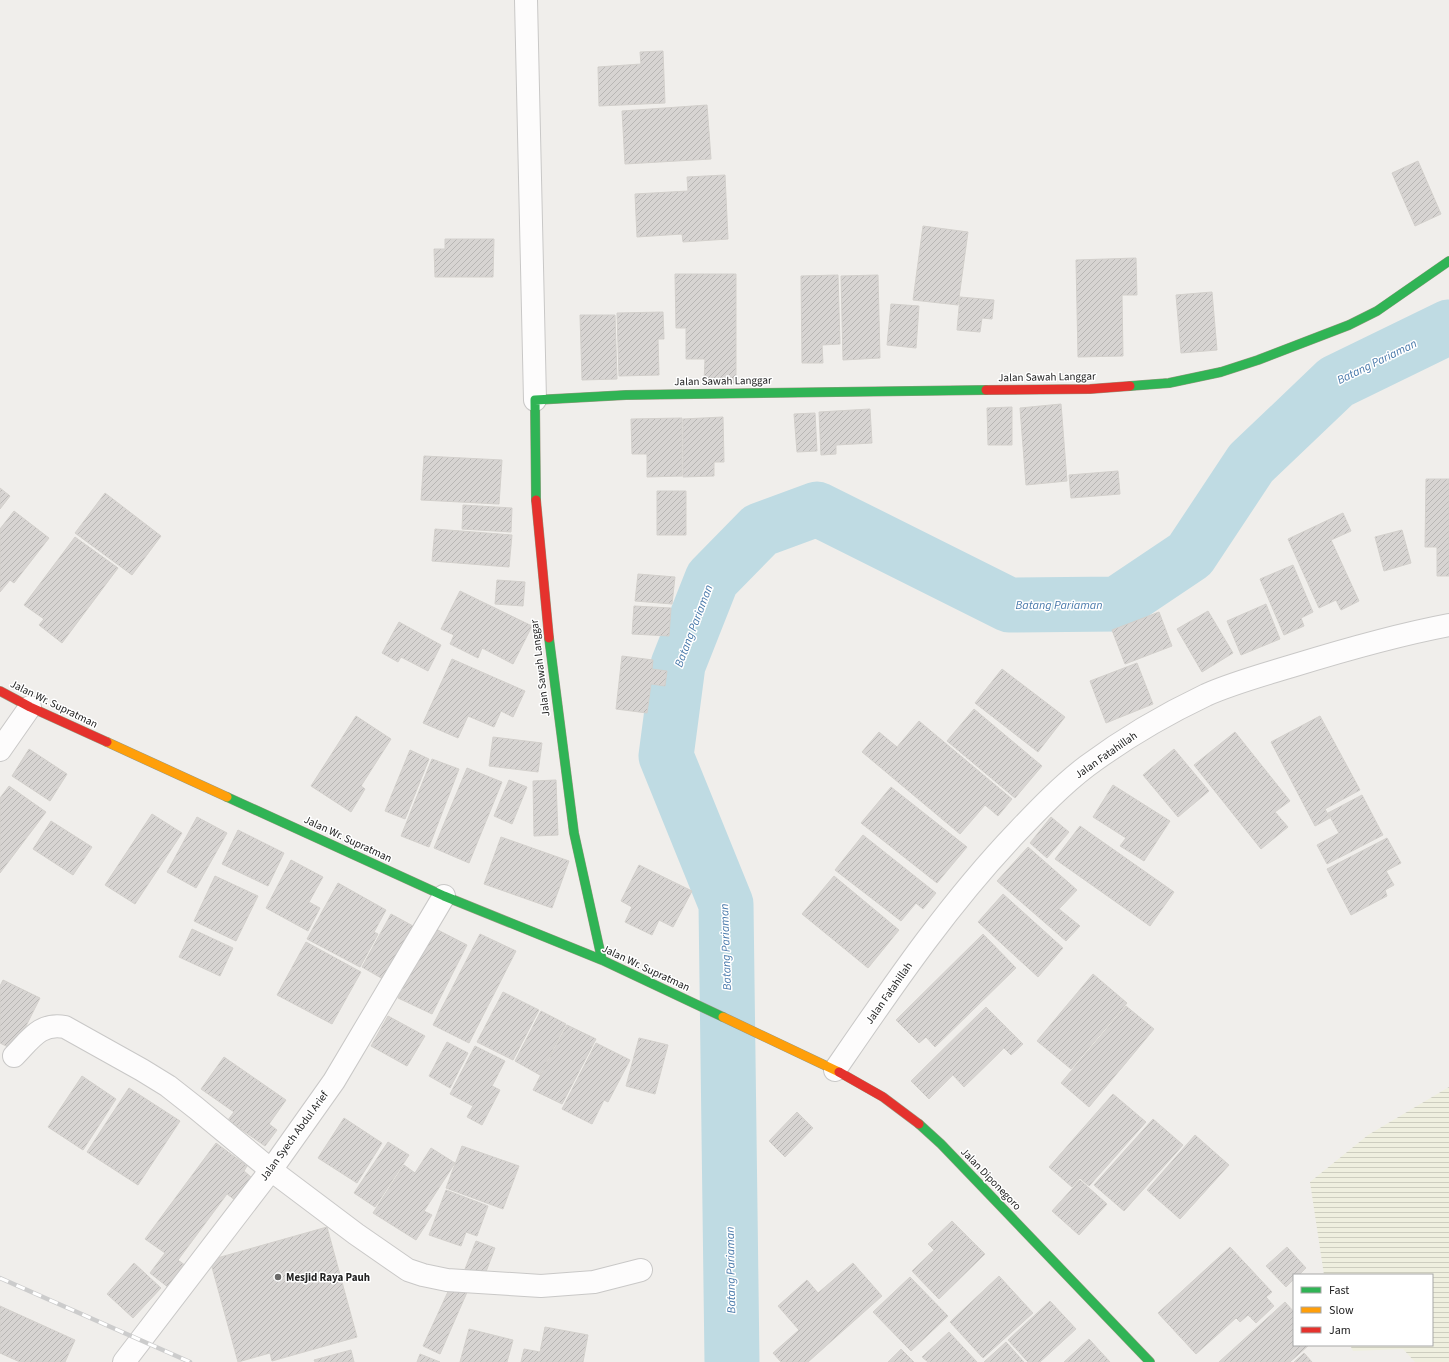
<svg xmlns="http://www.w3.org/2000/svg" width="1449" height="1362" viewBox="0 0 1449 1362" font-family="'Source Sans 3',sans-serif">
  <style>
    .farmland { fill: url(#farmland-rules) }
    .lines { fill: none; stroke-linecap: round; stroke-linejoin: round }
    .river { stroke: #bfdbe3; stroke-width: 55 }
    .building { fill: url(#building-hatch); stroke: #d3d0cc }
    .street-casing { stroke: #c9c8c7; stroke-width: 24 }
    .fast-casing { stroke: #999a82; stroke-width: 10 }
    .slow-casing { stroke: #999a82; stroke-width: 10 }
    .jam-casing { stroke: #999a82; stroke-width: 10 }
    .street { stroke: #fdfcfc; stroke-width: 22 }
    .fast { stroke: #30b455; stroke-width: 9 }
    .slow { stroke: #ff9f0a; stroke-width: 9 }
    .jam { stroke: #e5322d; stroke-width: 9 }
    .rail-casing { stroke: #ccc; stroke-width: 4.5 }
    .rail { stroke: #fff; stroke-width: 3; stroke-dasharray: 9; stroke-linecap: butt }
    .poi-dot { fill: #6a6968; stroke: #fff; stroke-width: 1.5 }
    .labels { text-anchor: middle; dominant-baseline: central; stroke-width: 3; stroke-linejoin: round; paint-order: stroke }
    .street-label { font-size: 11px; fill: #222; stroke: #fff }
    .poi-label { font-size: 11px; font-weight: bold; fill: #222; stroke: #fff; text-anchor: start }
    .water-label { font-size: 12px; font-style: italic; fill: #4a7aab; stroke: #fff }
  </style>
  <defs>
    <pattern id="farmland-rules" width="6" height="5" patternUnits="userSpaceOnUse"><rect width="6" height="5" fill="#efefdf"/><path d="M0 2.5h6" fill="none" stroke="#cdcdbf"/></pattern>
    <pattern id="building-hatch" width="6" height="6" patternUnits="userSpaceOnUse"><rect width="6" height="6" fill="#d7d4d2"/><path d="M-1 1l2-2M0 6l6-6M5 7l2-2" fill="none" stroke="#b8b6b4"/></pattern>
  </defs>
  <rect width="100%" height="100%" fill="#f0eeeb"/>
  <path class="farmland" d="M1449,1087V1362H1415L1403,1349L1353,1351L1350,1345H1432V1275H1324L1310,1182L1368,1135Z"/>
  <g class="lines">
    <path class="river" d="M732,1362L726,904L666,756L678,665L712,579L760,530L817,509L1009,605L1117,604L1190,555L1251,463L1336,382L1449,327"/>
  </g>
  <path class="building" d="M663,51L665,103L599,106L598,67L641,64L640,52Z
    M707,105L711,159L625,164L622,111Z
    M1418,161L1441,214L1415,226L1392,173Z
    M725,175L728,239L683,242L682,234L637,237L635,194L688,191L687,177Z
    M923,226L968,232L958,305L913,300Z
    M445,239H494L493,277H435L434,249H445Z
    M1136,258L1137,295H1122L1123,356L1078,357L1076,260Z
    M675,274H736V383H704L705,359H686V328H676Z
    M838,275L840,344L822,345L823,363H802L801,276Z
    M878,275L880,358L843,360L841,276Z
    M1212,292L1217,350L1181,353L1176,295Z
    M960,297L994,300L992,319L982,318L980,332L957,330Z
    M891,304L919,306L916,348L887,345Z
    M663,312L664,339H658L659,375L619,376L617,313Z
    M580,315H615L617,379L582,380Z
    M1061,404L1067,481L1026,485L1020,408Z
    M1012,407V445H988L987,408Z
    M870,409L872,443L836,445V454L821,455L819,412Z
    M815,413L817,451L797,452L794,414Z
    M723,417L724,462H714V476L683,477V419Z
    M682,418V476L647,477V454H632L631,419Z
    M424,456L502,460L499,504L421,500Z
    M1118,471L1120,494L1071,498L1069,475Z
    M1426,479H1449V576H1437V547H1425Z
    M0,488L10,496L0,509Z
    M657,491H686V535H657Z
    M105,493L161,536L132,575L75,533Z
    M463,505L512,508L511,532L462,529Z
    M14,511L49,538L14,583L10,580L0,592V529Z
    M1343,513L1351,531L1331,540L1359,601L1341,610L1336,600L1319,608L1288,539Z
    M435,529L512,535L509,567L432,561Z
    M1402,530L1411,563L1384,571L1375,537Z
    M75,537L118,568L62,643L39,625L44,619L24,605Z
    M1293,565L1313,612L1301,618L1304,626L1284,635L1260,579Z
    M638,574L675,577L672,604L635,601Z
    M497,580L525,582L523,606L495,604Z
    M460,591L532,626L513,664L482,648L478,658L450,644L454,635L441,629Z
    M1266,604L1280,639L1241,655L1227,621Z
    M634,606L671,608L669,636L632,634Z
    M1208,611L1233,653L1202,672L1177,629Z
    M1159,612L1172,646L1125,664L1112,630Z
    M399,622L441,645L428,671L401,657L398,662L382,653Z
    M622,656L653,660L652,669L667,671L665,686L651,684L647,713L616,709Z
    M452,659L525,691L513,717L501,711L494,727L468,716L458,738L423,723Z
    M1137,663L1153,704L1106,723L1090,681Z
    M1002,669L1065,717L1038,752L975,703Z
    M974,709L1042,766L1015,798L947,741Z
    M356,716L391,739L361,786L365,789L351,812L311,786Z
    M1320,716L1360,790L1325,809L1330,818L1315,826L1271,742Z
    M919,721L1012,799L998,816L985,805L960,834L862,752L879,732L897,747Z
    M1235,732L1290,801L1275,812L1288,827L1261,849L1194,765Z
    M493,737L542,743L538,772L489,766Z
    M29,749L67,774L50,801L12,776Z
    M1174,749L1209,791L1178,817L1143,775Z
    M410,750L429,759L405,819L385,811Z
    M432,759L459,769L429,847L401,836Z
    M467,768L502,782L469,863L434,848Z
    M509,780L527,787L512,824L494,816Z
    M556,780L558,835L534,836L533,781Z
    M1113,785L1170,821L1144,861L1120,846L1126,838L1093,817Z
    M9,786L46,812L0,873V798Z
    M891,787L967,847L937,883L861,823Z
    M1362,795L1383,835L1327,864L1317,845L1339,833L1328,813Z
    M152,814L182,833L135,904L105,885Z
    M197,817L227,833L196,888L167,872Z
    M1051,817L1069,832L1047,858L1030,843Z
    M51,821L92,847L73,875L33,849Z
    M1080,826L1174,892L1150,926L1055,859Z
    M238,830L284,853L268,886L222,864Z
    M863,835L936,893L923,909L916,903L901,921L835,870Z
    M501,837L569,861L552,908L484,884Z
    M1387,838L1401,863L1386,871L1394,885L1385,890L1387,896L1351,915L1327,869Z
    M1028,847L1077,890L1059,909L1080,926L1066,941L997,881Z
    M291,860L323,877L309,902L320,908L308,931L266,908Z
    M639,865L692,891L673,927L659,920L652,935L625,922L632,907L621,901Z
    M215,876L258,896L236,941L194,921Z
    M834,876L899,930L868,968L802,914Z
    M338,883L386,910L374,932L378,934L360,967L307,939Z
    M1003,894L1063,948L1038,977L978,922Z
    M391,914L413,926L383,979L362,967Z
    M434,928L467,945L432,1014L398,998Z
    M192,929L233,948L220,976L179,957Z
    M480,934L516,951L469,1043L433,1025Z
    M983,934L1016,968L935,1047L926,1037L919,1043L896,1020Z
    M306,942L361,972L332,1024L277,995Z
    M1093,974L1127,1003L1071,1069L1037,1041Z
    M3,980L40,998L14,1050L0,1043V986Z
    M503,992L539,1010L513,1060L477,1042Z
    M1126,1006L1154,1029L1089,1107L1061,1083Z
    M986,1007L1023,1044L1011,1055L1004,1048L964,1087L953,1075L929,1099L911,1081Z
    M541,1011L566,1024L540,1075L515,1061Z
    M388,1016L425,1036L407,1066L371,1046Z
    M567,1025L596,1039L562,1104L533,1090Z
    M639,1038L668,1045L655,1094L626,1086Z
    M447,1042L468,1053L450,1088L429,1076Z
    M596,1043L630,1060L608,1102L604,1100L592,1124L562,1109Z
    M475,1046L505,1061L492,1086L500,1090L482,1125L467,1117L473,1106L450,1094Z
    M224,1057L286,1100L269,1124L277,1130L265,1146L228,1120L234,1112L201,1089Z
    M82,1076L116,1099L83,1150L48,1127Z
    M129,1088L180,1121L138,1185L87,1152Z
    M1113,1094L1146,1122L1089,1186L1080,1178L1072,1187L1049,1167Z
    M797,1112L813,1128L785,1157L769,1141Z
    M344,1118L382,1143L357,1183L318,1158Z
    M1153,1119L1183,1145L1124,1211L1094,1185Z
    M1195,1135L1229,1165L1180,1219L1147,1190Z
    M388,1142L409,1155L375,1207L354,1193Z
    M216,1143L247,1166L244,1171L251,1177L235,1200L227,1194L178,1260L186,1266L169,1288L150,1273L165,1253L145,1239Z
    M462,1146L519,1166L503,1209L446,1188Z
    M431,1148L455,1163L424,1211L432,1215L416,1240L373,1213L404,1165L415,1173Z
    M1080,1180L1107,1204L1079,1235L1052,1211Z
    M446,1190L488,1206L477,1236L466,1232L461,1246L429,1235Z
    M952,1221L985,1254L939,1299L912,1271L934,1250L928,1244Z
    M327,1227L357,1337L272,1361L270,1353L238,1362L210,1260Z
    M476,1241L495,1248L484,1277L465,1269Z
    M1230,1247L1272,1292L1266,1297L1274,1306L1256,1323L1248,1315L1240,1322L1236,1318L1196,1354L1158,1313Z
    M1287,1247L1306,1268L1299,1275H1294V1279L1286,1287L1266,1266Z
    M134,1263L161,1288L133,1318L107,1294Z
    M853,1263L882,1296L808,1362H781L773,1353L799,1330L778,1306L807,1280L818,1293Z
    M999,1276L1033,1313L983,1358L950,1322Z
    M910,1277L948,1316L911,1351L873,1312Z
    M452,1283L468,1290L440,1354L423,1346Z
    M1050,1301L1076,1329L1040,1362H1028L1008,1340Z
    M1285,1302L1294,1312V1345H1309L1290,1362H1219Z
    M0,1306L75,1340L65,1362H20L0,1353Z
    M545,1327L588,1335L583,1362H521L524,1349L540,1352Z
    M469,1329L513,1340L507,1362H460Z
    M949,1332L977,1362H928L922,1357Z
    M1089,1339L1110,1362H1064Z
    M1006,1342L1024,1362H984Z
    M901,1349L914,1362H888Z
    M351,1350L354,1362H315L314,1360Z
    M1304,1353L1312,1362H1294Z
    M420,1354L440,1362H417Z"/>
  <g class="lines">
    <defs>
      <path id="street" d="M526,0L535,400
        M0,750L30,707
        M14,1056C30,1040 40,1022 65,1027L142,1070L168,1086L196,1108L271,1170L356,1234L408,1270L423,1275L447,1280L541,1286L594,1282L641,1270
        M835,1070C892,987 948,904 1018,831C1039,809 1062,785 1087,766C1122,740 1166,714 1206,695C1233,683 1263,675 1292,666C1344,650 1396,635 1449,625
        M124,1362L271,1170L334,1081L444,896"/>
      <path id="fast" d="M1130,386L1169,383L1221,372L1258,360L1349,325L1377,311L1449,261
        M536,500L535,400L626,395L986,390
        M549,638L574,833L602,960
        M227,797L444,896L602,960L723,1017
        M919,1124L941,1144L1150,1362"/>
      <path id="slow" d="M107,742L227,797
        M723,1017L839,1072"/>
      <path id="jam" d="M986,390L1090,389L1130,386
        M536,500L549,638
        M0,691L30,707L107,742
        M839,1072L883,1097L919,1124"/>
    </defs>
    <use href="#street" class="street-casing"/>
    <use href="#fast" class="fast-casing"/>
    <use href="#slow" class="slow-casing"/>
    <use href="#jam" class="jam-casing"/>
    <use href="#street" class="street"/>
    <use href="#fast" class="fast"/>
    <use href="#slow" class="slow"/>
    <use href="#jam" class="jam"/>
    <defs>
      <path id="rail" d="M0,1278L190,1362"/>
    </defs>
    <use href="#rail" class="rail-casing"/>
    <use href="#rail" class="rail"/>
  </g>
  <circle class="poi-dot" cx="278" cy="1277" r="4"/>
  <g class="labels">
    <g class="street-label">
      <text transform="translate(1047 377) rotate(-1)">Jalan Sawah Langgar</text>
      <text transform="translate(723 381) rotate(-1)">Jalan Sawah Langgar</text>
      <text transform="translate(540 668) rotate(-97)">Jalan Sawah Langgar</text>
      <text transform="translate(54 704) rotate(26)">Jalan Wr. Supratman</text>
      <text transform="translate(1106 755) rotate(-35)">Jalan Fatahillah</text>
      <text transform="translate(348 839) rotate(25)">Jalan Wr. Supratman</text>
      <text transform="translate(646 968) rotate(25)">Jalan Wr. Supratman</text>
      <text transform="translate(889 993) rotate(-55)">Jalan Fatahillah</text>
      <text transform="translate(294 1136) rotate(-54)">Jalan Syech Abdul Arief</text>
      <text transform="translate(991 1179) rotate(46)">Jalan Diponegoro</text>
    </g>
    <g class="poi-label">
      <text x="286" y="1277">Mesjid Raya Pauh</text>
    </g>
    <g class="water-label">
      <text transform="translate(1377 362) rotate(-26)">Batang Pariaman</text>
      <text x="1059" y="605">Batang Pariaman</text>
      <text transform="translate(694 626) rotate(-69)">Batang Pariaman</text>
      <text transform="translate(726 947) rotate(-92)">Batang Pariaman</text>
      <text transform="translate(731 1270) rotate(-91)">Batang Pariaman</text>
    </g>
  </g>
  <rect x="1293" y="1274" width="140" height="72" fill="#ffffff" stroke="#a7a7a7"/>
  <rect x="1301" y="1287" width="20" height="6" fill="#30b455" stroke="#a7a7a7"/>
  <text x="1329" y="1294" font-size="12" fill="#222222">Fast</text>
  <rect x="1301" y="1307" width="20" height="6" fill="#ff9f0a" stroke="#a7a7a7"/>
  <text x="1329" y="1314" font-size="12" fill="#222222">Slow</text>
  <rect x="1301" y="1327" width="20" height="6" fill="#e5322d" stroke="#a7a7a7"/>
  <text x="1329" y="1334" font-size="12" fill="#222222">Jam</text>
</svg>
